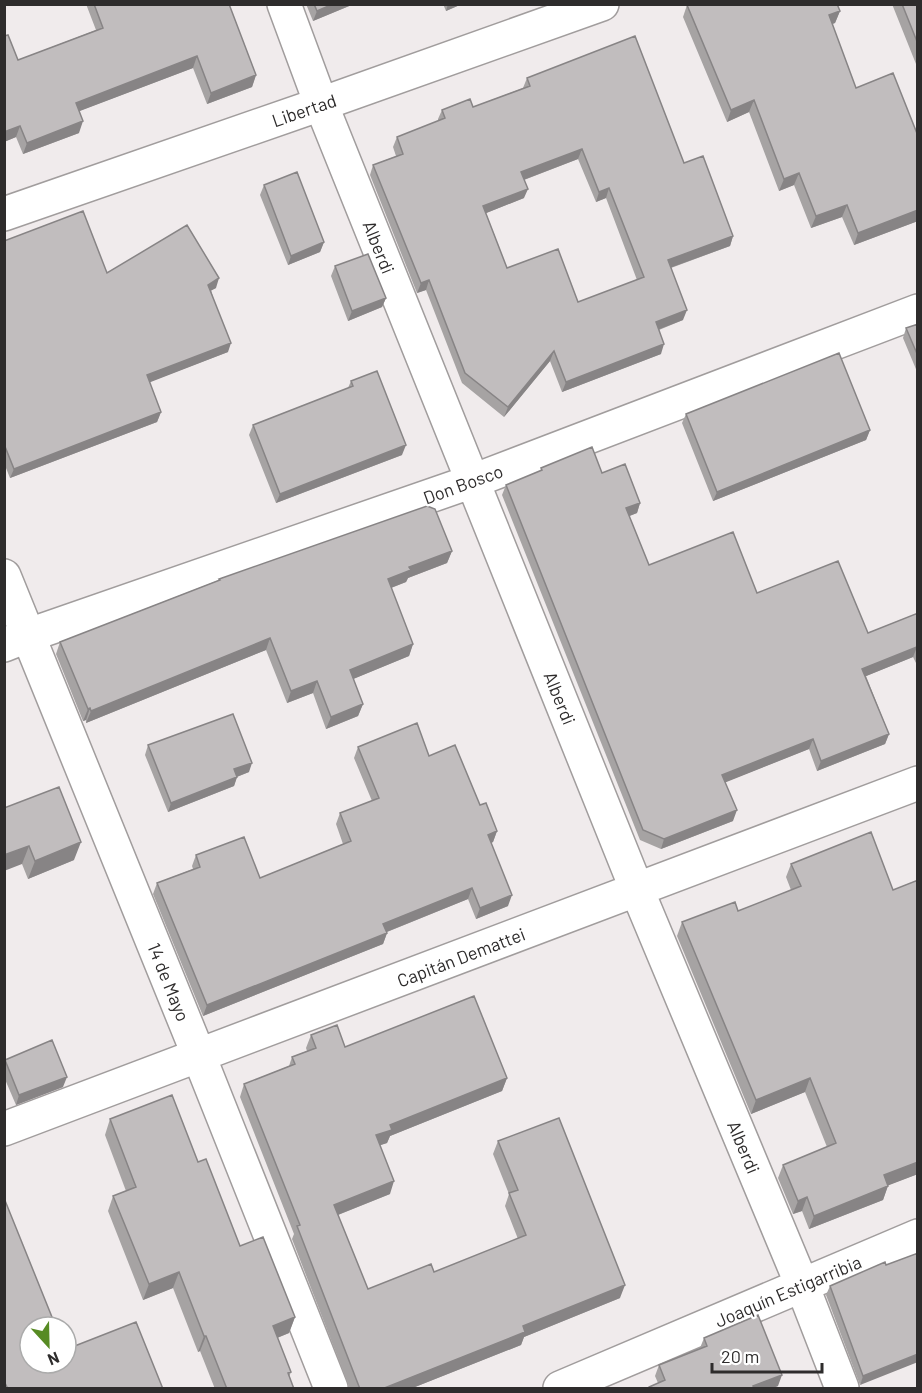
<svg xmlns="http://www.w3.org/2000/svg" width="922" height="1393" viewBox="0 0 922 1393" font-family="Barlow,sans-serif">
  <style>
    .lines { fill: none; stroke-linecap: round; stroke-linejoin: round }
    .minor-casing { stroke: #a19d9d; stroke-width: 36 }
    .minor { stroke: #fff; stroke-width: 33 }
    .wall { fill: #a6a3a3; fill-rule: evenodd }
    .shaded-wall { fill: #878485 }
    .building { fill: #c1bdbe; stroke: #878485; stroke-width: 1.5; fill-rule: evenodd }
    .labels { text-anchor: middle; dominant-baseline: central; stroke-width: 4.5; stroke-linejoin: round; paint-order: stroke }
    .street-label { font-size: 18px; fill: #2e2c2c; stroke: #fff }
  </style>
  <rect width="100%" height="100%" fill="#f0ebec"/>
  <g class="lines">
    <defs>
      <path id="minor" d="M284,4L321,104L637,890L802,1285L842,1388
        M4,214L321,104L602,4
        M4,576L199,1056L331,1388
        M4,645L29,635L473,481L918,311
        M4,1129L918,783
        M560,1388L918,1236"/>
    </defs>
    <use href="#minor" class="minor-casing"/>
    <use href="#minor" class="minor"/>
  </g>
  <path class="wall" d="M86,4H229L256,75L252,87L207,104L193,68L79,111V133L23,154L16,137L4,142V36L18,60L96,30Z
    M306,4H354L313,21Z
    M443,4H462L446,11Z
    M892,4H918V69Z
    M687,5L840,11L835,23L832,24L856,88L918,136V221L854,245L842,217L811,228L794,185L779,191L749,112L727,122L683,17Z
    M527,78L684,163L733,236L730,246L671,268L683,320L659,330L661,354L562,392L550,361L504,417L462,383L426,290L417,293L370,175L373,165L396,156L393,147L397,137L438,121V119L442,110L473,107L523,88ZM578,159L596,202L606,198L637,280L578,302L507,268L486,213L524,198V180Z
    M264,185L324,242L320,252L288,265L260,195Z
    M4,241L107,273L216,288L211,290L228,352L149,382L161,412L157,422L10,478L4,463Z
    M335,266L386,298L382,307L348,321L331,276Z
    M918,324V374L903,338L906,328Z
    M351,381L402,455L276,503L249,435L253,425L348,388Z
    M686,414L870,430L866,440L713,501L682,423Z
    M541,468L602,473L640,503L637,513L629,516L649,565L757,593L868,633L918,613V667L913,657L866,676L889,734L885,744L817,771L809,749L725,782L733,821L661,849L640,840L502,495L506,485L540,471Z
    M452,551L447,563L408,578L406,582L391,588L413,644L409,656L353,679L363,704L358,716L326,729L313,693L287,703L266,650L86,723V720L83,721L56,654L60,642L219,580V579Z
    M148,745L249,772L237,777L234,786L168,812L145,755Z
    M358,747L429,756L480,805L497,831L493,842L491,843L508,906L476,919L468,899L387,932V933L383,944L203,1016L153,894L157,883L193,869L192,866L196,855L260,878L343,844L336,824L340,813L372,801L354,758Z
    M4,808L74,860L28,879L22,864Z
    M791,864L893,890L918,880V1174L888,1185L883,1200L809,1229L802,1211L793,1214L778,1178L783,1165L827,1147L805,1092L751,1114L677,936L682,922L738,911L791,890L786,877Z
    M311,1035L345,1047L507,1078L502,1091L390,1136L387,1143L380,1145L390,1194L338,1215L368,1289L434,1272L518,1239L505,1206L509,1194L493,1154L498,1141L620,1298L524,1337L521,1345L410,1389H350L292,1239L294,1234L240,1097L244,1084L289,1066L292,1057L307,1051L306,1048Z
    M5,1060L63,1087L16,1105L4,1077Z
    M110,1119L198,1162L240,1246L295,1317L289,1333L277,1338L291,1372L289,1377L294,1389H215L200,1351L198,1352L173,1288L143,1300L108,1211L113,1196L126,1191L105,1135Z
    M918,1253L860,1385L826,1295L830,1286Z
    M704,1338L778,1386L770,1389H648L649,1387L658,1383L655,1376L659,1365L700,1348Z"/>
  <path class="shaded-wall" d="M333,4H354L313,21L317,11Z
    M448,4H462L446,11Z
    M840,11L835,23L824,27L829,15Z
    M197,56L193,68L72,114L76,103Z
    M256,75L252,87L207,104L211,93Z
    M754,100L749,112L727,122L731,110Z
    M83,121L79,133L23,154L27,143Z
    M20,126L16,137L4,142V132Z
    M582,149L578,159L518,182L521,172Z
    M799,173L794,185L779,191L784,179Z
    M609,188L606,198L596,202L599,192Z
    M528,189L524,198L479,216L483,206Z
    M847,205L842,217L811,228L816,216Z
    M918,210V221L854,245L858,233Z
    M733,236L730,246L664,270L668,260Z
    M324,242L320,252L288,265L291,256Z
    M219,278L216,288L205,294L208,285Z
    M429,280L426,290L417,293L421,283Z
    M386,298L382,307L348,321L352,311Z
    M687,310L683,320L652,332L656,322Z
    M231,343L228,352L143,385L147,375Z
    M664,344L661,354L562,392L566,382Z
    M554,351L550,361L504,417L508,407Z
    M161,412L157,422L10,478L14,469Z
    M870,430L866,440L713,501L717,492Z
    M406,445L402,455L276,503L280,494Z
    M640,503L637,513L622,519L626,508Z
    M452,551L447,563L408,578L406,582L383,591L388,579L409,567Z
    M270,638L266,650L86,723L91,711Z
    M413,644L409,656L346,682L350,670Z
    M917,647L913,657L859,679L862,669Z
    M317,681L313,693L287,703L291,691Z
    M363,704L358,716L326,729L331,717Z
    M90,708L86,720L83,721L88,709Z
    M889,734L885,744L817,771L821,761Z
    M813,739L809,749L719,785L722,775Z
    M252,763L249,772L231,779L234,769Z
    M237,777L234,786L168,812L171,803Z
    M737,810L733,821L661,849L664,839Z
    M497,831L493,842L484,846L488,835Z
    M81,842L74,860L28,879L35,861Z
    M29,846L22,864L4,871V855Z
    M472,888L468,899L379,935L383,924Z
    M512,895L508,906L476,919L480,908Z
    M387,933L383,944L203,1016L207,1005Z
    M67,1077L63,1087L16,1105L19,1095Z
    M507,1078L502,1091L390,1136L387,1143L372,1148L376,1135L390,1125Z
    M810,1078L805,1092L751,1114L756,1100Z
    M918,1162V1174L879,1189L884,1175Z
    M394,1181L390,1194L330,1218L334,1205Z
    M888,1186L883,1200L809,1229L814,1216Z
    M807,1197L802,1211L793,1214L798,1201Z
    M179,1272L173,1288L143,1300L149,1284Z
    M625,1285L620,1298L524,1337L521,1345L410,1389H382L523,1326Z
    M295,1317L289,1333L267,1342L273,1326Z
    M204,1336H206L200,1351L198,1352Z
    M918,1354V1362L860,1385L863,1376Z
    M782,1375L778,1386L770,1389H752L753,1386Z"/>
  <path class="building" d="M94,4H229L256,75L211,93L197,56L76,103L83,121L27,143L20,126L4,132V36L8,35L18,60L103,28Z
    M314,4H333L317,11Z
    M689,4H837L840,11L829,15L856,88L893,73L918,136V210L858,233L847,205L816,216L799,173L784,179L754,100L731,110L687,5Z
    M902,4H918V44Z
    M635,36L684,163L703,156L733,236L668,260L687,310L656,322L664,344L566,382L554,351L508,407L465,373L429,280L421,283L373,165L403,154L397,137L445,118L442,110L470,99L473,107L530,86L527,78ZM582,149L599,192L609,188L644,277L578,302L558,249L507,268L483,206L528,189L521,172Z
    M297,172L324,242L291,256L264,185Z
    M83,211L107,273L187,225L219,278L208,285L231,343L147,375L161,412L14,469L4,444V241Z
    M368,254L386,298L352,311L335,266Z
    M918,324V356L906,328Z
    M839,353L870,430L717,492L686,414Z
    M377,371L406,445L280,494L253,425L353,386L351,381Z
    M592,447L602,473L625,464L640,503L626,508L649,565L733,532L757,593L838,561L868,633L918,613V648L917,647L862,669L889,734L821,761L813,739L722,775L737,810L664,839L643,830L506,485L542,470L541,468Z
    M427,506L435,509L452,551L409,567L411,570L388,579L413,644L350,670L363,704L331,717L317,681L291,691L270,638L91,711L90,708L88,709L60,642L220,580L219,579L222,578Z
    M233,714L252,763L234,769L237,777L171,803L148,745Z
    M417,723L429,756L455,745L480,805L486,803L497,831L488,835L512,895L480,908L472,888L383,924L387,933L207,1005L157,883L200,867L196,855L244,837L260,878L351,841L340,813L379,798L358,747Z
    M59,787L81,842L35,861L29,846L4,855V808Z
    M871,832L893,890L918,880V1162L884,1175L888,1186L814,1216L807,1197L798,1201L783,1165L836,1143L810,1078L756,1100L682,922L735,902L738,911L801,886L791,864Z
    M474,996L507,1078L390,1125L392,1130L376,1135L394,1181L334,1205L368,1289L431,1264L434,1272L526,1235L509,1193L518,1190L498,1141L559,1118L625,1285L523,1326L525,1332L382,1389H360L297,1226L300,1225L244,1084L295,1064L292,1057L316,1048L311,1035L337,1025L345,1047Z
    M52,1040L67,1077L19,1095L5,1060Z
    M172,1095L198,1162L206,1159L240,1246L263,1237L295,1317L273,1326L291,1372L288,1373L294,1389H227L206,1336H204L179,1272L149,1284L113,1196L136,1187L110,1119Z
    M4,1198L56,1327H30V1363H66V1347L67,1349L136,1322L163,1389H8L4,1381Z
    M918,1253V1354L863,1376L830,1286L885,1262L886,1265Z
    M758,1315L782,1375L753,1386L754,1389H649V1387L665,1380L659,1365L707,1346L704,1338Z"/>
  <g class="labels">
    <g class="street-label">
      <text transform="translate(304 110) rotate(-19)">Libertad</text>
      <text transform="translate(379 247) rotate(68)">Alberdi</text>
      <text transform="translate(463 484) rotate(-20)">Don Bosco</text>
      <text transform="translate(560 698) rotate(68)">Alberdi</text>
      <text transform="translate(461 957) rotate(-21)">Capitán Demattei</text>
      <text transform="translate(169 982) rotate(68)">14 de Mayo</text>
      <text transform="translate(744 1147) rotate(67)">Alberdi</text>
      <text transform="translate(788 1291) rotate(-23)">Joaquín Estigarribia</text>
    </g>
  </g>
  <rect width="922" height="1393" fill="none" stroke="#2e2c2c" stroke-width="12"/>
  <g transform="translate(48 1345) rotate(158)"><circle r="28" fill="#ffffff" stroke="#ababab" stroke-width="1.5"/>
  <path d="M0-4.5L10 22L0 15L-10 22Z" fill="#578b23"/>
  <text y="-9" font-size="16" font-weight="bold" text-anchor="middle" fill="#2e2c2c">N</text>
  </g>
  <path d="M712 1363v9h110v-9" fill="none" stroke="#2e2c2c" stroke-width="3"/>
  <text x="721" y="1363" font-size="18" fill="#2e2c2c" stroke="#ffffff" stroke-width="4.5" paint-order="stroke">20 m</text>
</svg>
